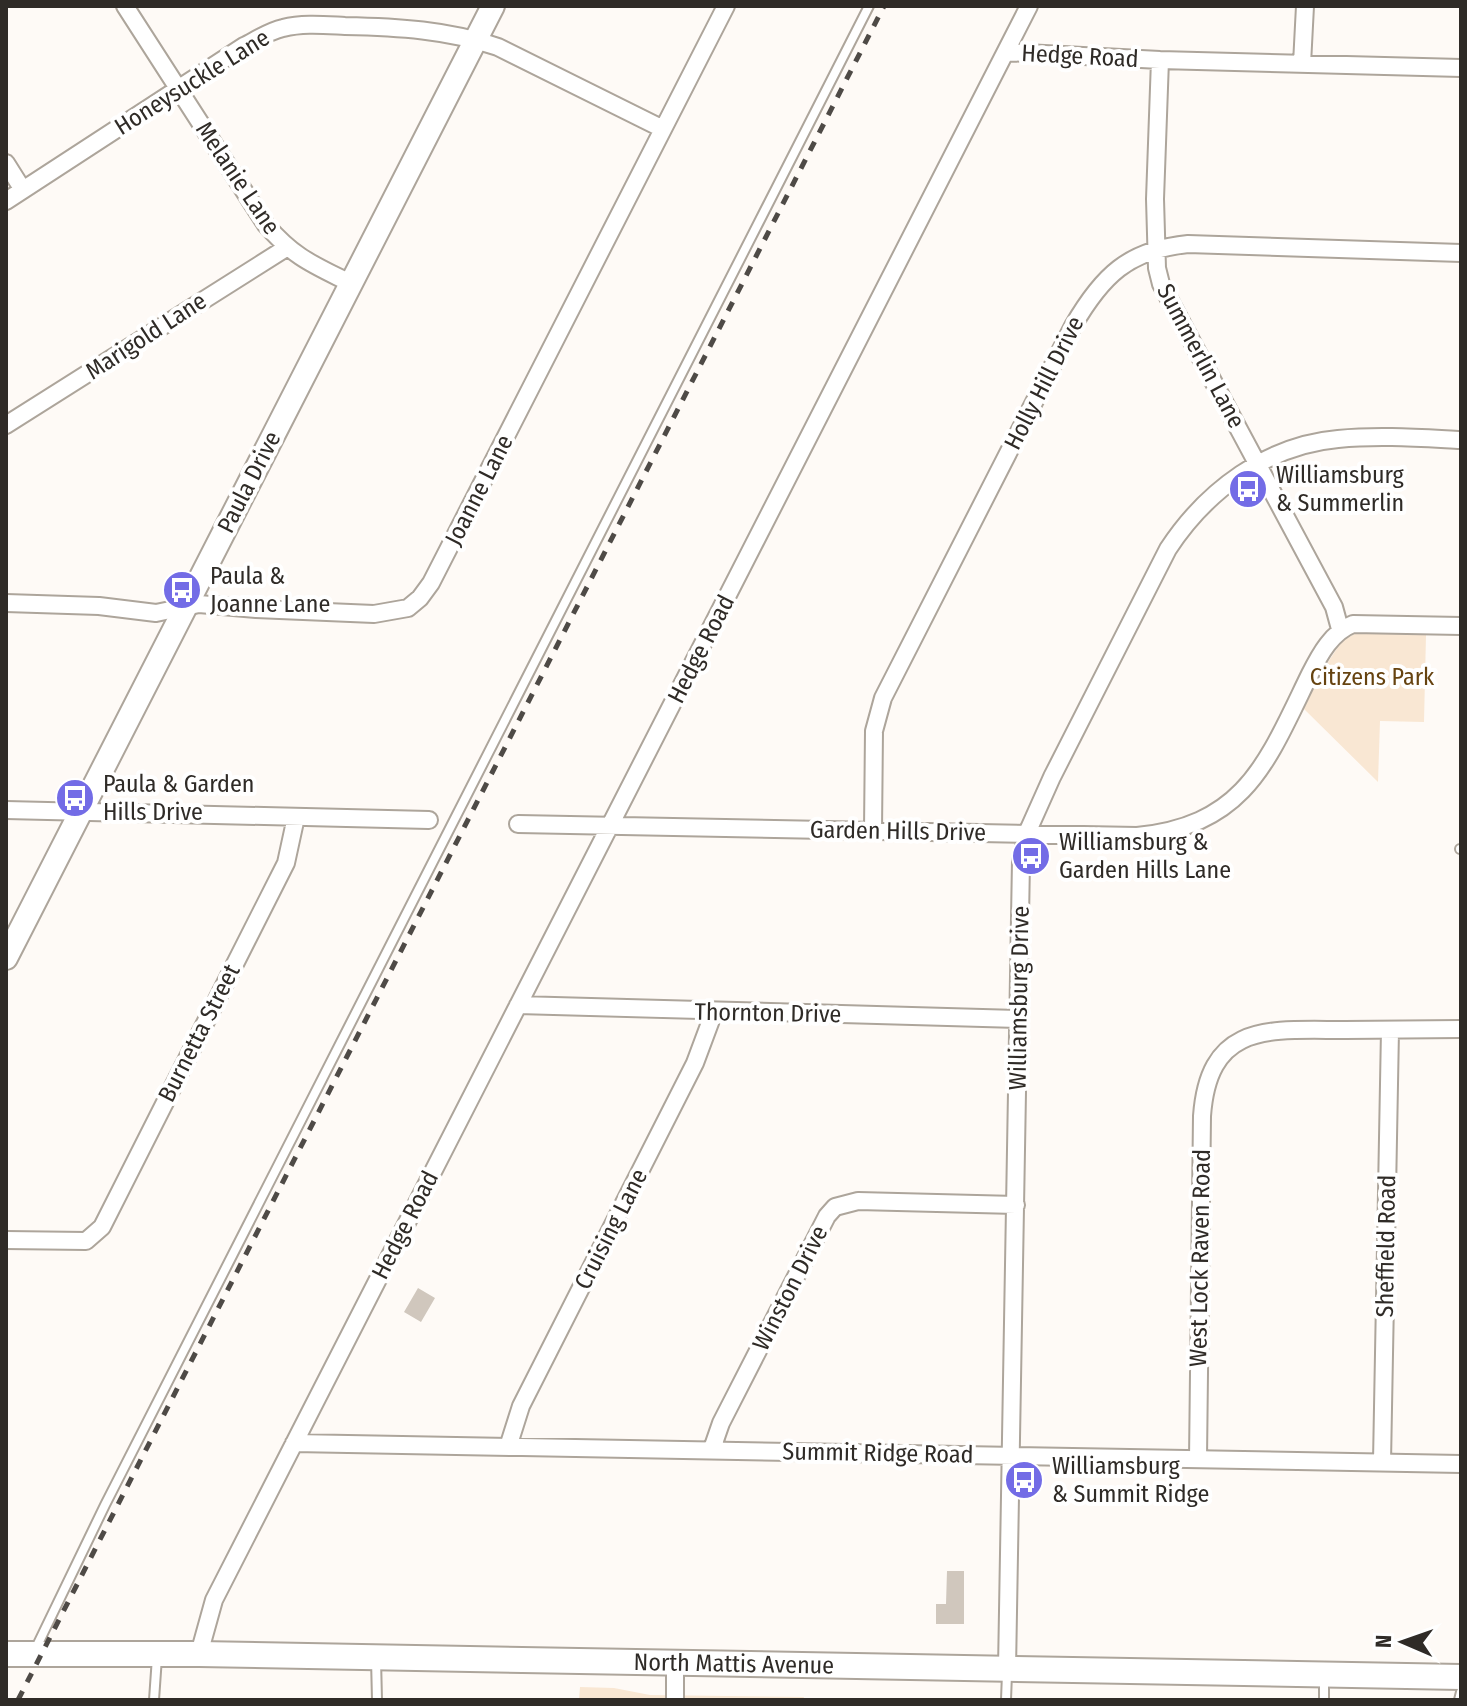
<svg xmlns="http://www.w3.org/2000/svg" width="1467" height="1706" viewBox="0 0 1467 1706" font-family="'Fira Sans Condensed',sans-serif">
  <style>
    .green { fill: #f9e7d3 }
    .building { fill: #d0c7bd }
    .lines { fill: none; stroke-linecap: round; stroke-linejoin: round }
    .service-casing { stroke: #ada59b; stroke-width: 12 }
    .minor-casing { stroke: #ada59b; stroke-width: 20 }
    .tertiary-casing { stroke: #ada59b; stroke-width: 26 }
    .secondary-casing { stroke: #ada59b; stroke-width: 28 }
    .service { stroke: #fff; stroke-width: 8 }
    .minor { stroke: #fff; stroke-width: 16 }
    .tertiary { stroke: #fff; stroke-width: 22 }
    .secondary { stroke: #fff; stroke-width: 24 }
    .rail { stroke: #4e4a46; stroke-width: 5; stroke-dasharray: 10 10; stroke-linecap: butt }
    .labels { text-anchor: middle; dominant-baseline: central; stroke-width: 8; stroke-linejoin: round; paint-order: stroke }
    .street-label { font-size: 24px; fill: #2f2b27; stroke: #fff }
    .poi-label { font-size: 24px; fill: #2f2b27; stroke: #fff; text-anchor: start }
    .park-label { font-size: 24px; fill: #664310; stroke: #fff }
  </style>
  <rect width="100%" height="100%" fill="#fefaf6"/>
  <path class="green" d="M1358,632L1426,635L1424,722L1380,721L1378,782L1304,709L1316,680L1342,641Z
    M580,1687L614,1688L650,1695L804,1697L803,1700H579Z"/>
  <path class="building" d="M418,1288L435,1298L421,1322L404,1312Z
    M947,1571H964V1624H936V1604H946Z"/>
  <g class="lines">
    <defs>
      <path id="service" d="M1460,849H1461
        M35,1650L105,1505L869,6
        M376,1659L377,1700
        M154,1700L157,1657
        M1006,1700L1007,1673
        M1324,1700V1679
        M1459,1700L1461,1692"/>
      <path id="minor" d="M125,6L266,225C295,258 312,264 350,283
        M1006,52L1160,60L1461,68
        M1160,60L1155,199L1157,268L1161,284L1334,607L1340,629
        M1302,64L1305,6
        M6,163L23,190
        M6,201L244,46C256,40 269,31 283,28C303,23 324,25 345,26C397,27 449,30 498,47L663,129
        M6,425L286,248
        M6,603L99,606L156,613L199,604L256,609L374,614L408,608L420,598L431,583L726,6
        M6,810L429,820
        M518,824L1137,836C1246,825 1267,762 1310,674C1320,654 1332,632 1353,624L1461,626
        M873,830L874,731L883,698L1073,326C1102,276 1128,250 1188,244L1461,253
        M518,1005L1020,1019
        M6,1240L86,1241L102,1227L286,863L296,817
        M294,1443L1461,1464
        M508,1447L521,1406L695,1063L714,1012
        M712,1449L721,1423L827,1216L835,1207L858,1201L1016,1205
        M1198,1459L1202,1116C1209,1021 1270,1030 1345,1030C1384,1030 1422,1029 1461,1029
        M1382,1462L1390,1030
        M199,1654L214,1600L1029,6
        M1007,1669L1021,861L1027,833L1052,777L1168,549C1206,491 1267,445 1338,439C1379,435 1420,438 1461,440
        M675,1700V1664"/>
      <path id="tertiary" d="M6,958L493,6"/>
      <g id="secondary">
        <path id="s1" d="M6,1654H199L1461,1677"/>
      </g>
    </defs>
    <use href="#service" class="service-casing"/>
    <use href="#minor" class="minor-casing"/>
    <use href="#tertiary" class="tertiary-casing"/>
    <use href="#secondary" class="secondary-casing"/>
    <use href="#service" class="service"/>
    <use href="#minor" class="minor"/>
    <use href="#tertiary" class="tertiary"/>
    <use href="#secondary" class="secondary"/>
    <path class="rail" d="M18,1700L884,6"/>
  </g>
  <defs>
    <symbol id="bus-disc" viewBox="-11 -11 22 22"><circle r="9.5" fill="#736ce6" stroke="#fff"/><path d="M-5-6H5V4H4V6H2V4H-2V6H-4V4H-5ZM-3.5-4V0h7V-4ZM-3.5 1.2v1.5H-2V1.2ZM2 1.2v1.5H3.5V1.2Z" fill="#fff"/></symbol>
  </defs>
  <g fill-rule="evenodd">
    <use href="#bus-disc" x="1226" y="467" width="44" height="44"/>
    <use href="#bus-disc" x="160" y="568" width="44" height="44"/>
    <use href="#bus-disc" x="53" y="776" width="44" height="44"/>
    <use href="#bus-disc" x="1009" y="834" width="44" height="44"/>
    <use href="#bus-disc" x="1002" y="1458" width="44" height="44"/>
  </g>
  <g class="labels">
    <g class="street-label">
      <text transform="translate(1080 56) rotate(3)">Hedge Road</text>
      <text transform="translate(192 82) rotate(-32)">Honeysuckle Lane</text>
      <text transform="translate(238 178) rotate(56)">Melanie Lane</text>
      <text transform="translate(146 336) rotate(-33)">Marigold Lane</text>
      <text transform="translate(1201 356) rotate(62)">Summerlin Lane</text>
      <text transform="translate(1044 383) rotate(-63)">Holly Hill Drive</text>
      <text transform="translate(249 482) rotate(-63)">Paula Drive</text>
      <text transform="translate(479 490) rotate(-63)">Joanne Lane</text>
      <text transform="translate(701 649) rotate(-63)">Hedge Road</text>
      <text transform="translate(898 831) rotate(1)">Garden Hills Drive</text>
      <text transform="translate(1019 998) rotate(-89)">Williamsburg Drive</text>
      <text transform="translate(768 1013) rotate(1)">Thornton Drive</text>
      <text transform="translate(199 1033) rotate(-63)">Burnetta Street</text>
      <text transform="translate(405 1225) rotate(-63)">Hedge Road</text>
      <text transform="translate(611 1229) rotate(-63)">Cruising Lane</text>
      <text transform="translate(1386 1246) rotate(-89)">Sheffield Road</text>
      <text transform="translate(1200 1258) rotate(-89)">West Lock Raven Road</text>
      <text transform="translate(790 1288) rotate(-63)">Winston Drive</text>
      <text transform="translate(878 1453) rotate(1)">Summit Ridge Road</text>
      <text stroke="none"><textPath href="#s1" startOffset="728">North Mattis Avenue</textPath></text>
    </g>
    <g class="poi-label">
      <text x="1276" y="475">Williamsburg<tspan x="1276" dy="28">&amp; Summerlin</tspan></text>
      <text x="210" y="576">Paula &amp;<tspan x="210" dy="28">Joanne Lane</tspan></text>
      <text x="103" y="784">Paula &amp; Garden<tspan x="103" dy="28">Hills Drive</tspan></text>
      <text x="1059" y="842">Williamsburg &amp;<tspan x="1059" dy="28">Garden Hills Lane</tspan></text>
      <text x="1052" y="1466">Williamsburg<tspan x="1052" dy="28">&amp; Summit Ridge</tspan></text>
    </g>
    <g class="park-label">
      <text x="1372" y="677">Citizens Park</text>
    </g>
  </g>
  <rect width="1467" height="1706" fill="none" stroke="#2f2b27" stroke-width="16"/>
  <g transform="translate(1403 1642) rotate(272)" stroke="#ffffff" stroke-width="6" paint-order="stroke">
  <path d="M0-6L14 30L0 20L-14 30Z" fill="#2f2b27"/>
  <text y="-12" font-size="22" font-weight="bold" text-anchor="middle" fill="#2f2b27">N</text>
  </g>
</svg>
